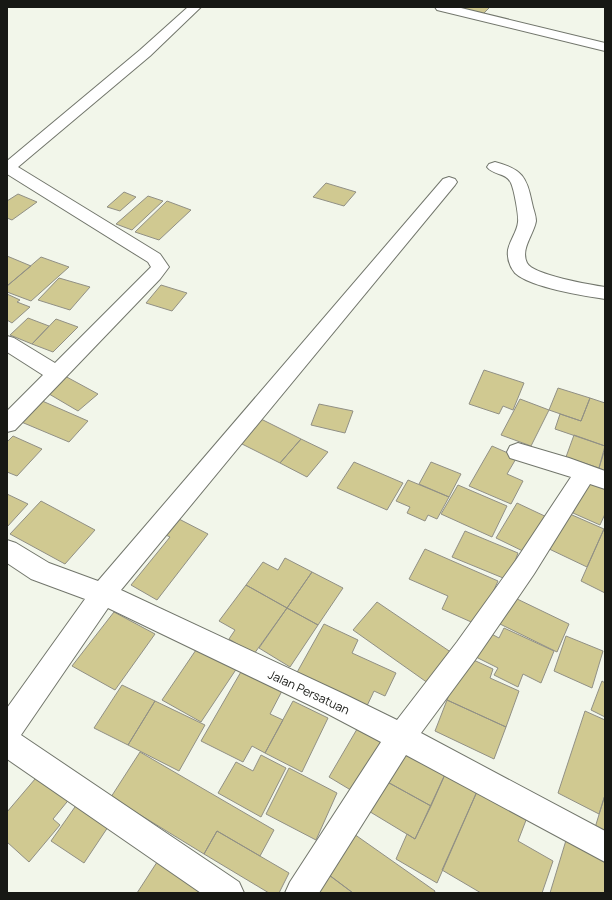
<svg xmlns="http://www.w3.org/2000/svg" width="612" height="900" viewBox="0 0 612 900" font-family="Manrope,sans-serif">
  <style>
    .building { fill: #d0c991; stroke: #919085 }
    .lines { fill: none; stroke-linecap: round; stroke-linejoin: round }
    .minor-casing { stroke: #72766c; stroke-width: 2 }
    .minor { fill: #fff; fill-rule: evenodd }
    .labels { text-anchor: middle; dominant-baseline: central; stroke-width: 4; stroke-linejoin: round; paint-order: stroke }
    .near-street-label { font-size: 12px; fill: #171814; stroke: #fff }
  </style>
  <rect width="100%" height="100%" fill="#f2f6ea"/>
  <path class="building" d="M459,7H490L483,14L457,8Z
    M326,183L356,192L344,206L313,197Z
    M124,192L136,197L120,211L107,207Z
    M18,194L37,202L12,220L7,218V201Z
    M148,196L163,201L132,230L116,224Z
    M167,201L191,210L159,240L135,232Z
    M7,256L31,266L7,286Z
    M41,257L69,267L31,301L7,292V286Z
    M59,278L90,287L70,310L38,300Z
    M161,285L187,293L172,311L146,303Z
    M7,294L20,300L17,302L30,307L12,323L7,320Z
    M28,318L49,326L32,344L10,335Z
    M56,319L78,327L53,352L32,344Z
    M484,370L524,383L513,410L503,406L499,414L469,404Z
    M63,375L98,394L78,411L44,391Z
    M558,388L590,398L581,421L549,410Z
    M590,398L605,403V446L555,429L560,414L581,421Z
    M520,399L549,410L531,446L501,435Z
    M40,400L88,421L69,442L19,421Z
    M319,404L353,411L345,433L311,425Z
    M261,419L301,439L280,463L240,443Z
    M574,435L605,446L599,468L566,457Z
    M13,436L42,449L17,476L7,472V442Z
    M301,439L328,452L307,477L280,463Z
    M492,446L517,457L507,474L523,481L511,504L469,486Z
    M605,449V471L599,468Z
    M354,462L403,483L387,510L337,488Z
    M431,462L461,474L449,497L419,484Z
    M590,477L605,484V514L600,525L573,513Z
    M408,480L449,497L437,519L428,515L425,521L407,513L410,507L396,501Z
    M458,485L507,506L492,537L441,514Z
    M7,494L28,504L7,527Z
    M41,501L95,530L65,564L10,534Z
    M517,503L551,519L531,555L496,538Z
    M563,511L604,529L587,567L545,547Z
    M177,518L208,534L157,600L131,585L170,537L164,534Z
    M604,529L605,530V593L581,581Z
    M465,531L518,553L508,580L452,557Z
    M425,549L498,581L478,625L442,609L448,596L409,579Z
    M285,558L312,572L287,608L246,585L263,562L278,570Z
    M312,572L343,588L318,625L287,608Z
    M246,585L287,608L254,654L229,639L235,630L219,621Z
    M513,597L569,624L557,652L500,624Z
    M377,602L458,657L435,688L353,630Z
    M287,608L318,625L290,667L259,648Z
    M114,612L155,634L115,690L72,666Z
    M324,624L358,640L352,653L396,673L385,696L374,691L365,710L295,676Z
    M504,628L554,651L541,683L523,674L518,687L494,675L498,668L470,654L482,629L499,638Z
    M566,636L603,651L592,688L554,671Z
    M198,647L237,668L201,722L162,700Z
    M465,656L493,669L490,678L519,691L506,727L447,700Z
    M242,670L283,689L270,714L283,720L265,753L252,746L243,762L201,741Z
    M602,681L605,683V717L591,710Z
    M122,685L155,701L128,745L94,728Z
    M447,700L506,727L494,759L435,731Z
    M155,701L205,725L179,771L128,745Z
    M293,701L328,718L302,772L265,753Z
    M585,711L605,720V795L599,814L558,793Z
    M360,724L384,738L354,792L329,777Z
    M407,748L447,770L431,806L382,779Z
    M140,752L274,830L260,856L217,831L204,854L111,797Z
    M261,755L286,768L261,817L218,793L236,762L253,771Z
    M289,768L337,793L316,840L266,814Z
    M447,770L479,787L437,883L396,859L407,834L415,839Z
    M41,772L71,797L53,819L60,825L29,862L7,842V812Z
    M382,779L431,806L415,839L367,810Z
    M479,787L528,815L518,841L553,861L542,893H481L442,870Z
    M605,795V837L594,831Z
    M82,797L114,818L84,863L51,841Z
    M217,831L289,873L279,893H269L204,854Z
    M354,834L435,891L434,893H353L329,875Z
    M567,837L605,856V893H550Z
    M161,856L215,893H137Z
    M329,875L353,893H318Z"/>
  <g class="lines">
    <defs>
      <path id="minor" d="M188,7H201L150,56L18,167L160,254L169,267L160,279L15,430L7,432V411L43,375L7,352V336L14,338L55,363L151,267L148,262L7,174V161L140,50Z
        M435,7H457L605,43V51L437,10Z
        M495,162C522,169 527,177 532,203C533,209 536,215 536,221C534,234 520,249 527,263C533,275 591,285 605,287V299C585,296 529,287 515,273C510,267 507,258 508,250C510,240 517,232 518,222C519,216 514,189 511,183C507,173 493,175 487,167L489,164Z
        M449,177L455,179L457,182L455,185L121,590L346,695L397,720L457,642L516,560L571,477L510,458L507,452L510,446L518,443L569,458L605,471V489L590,484L534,574L475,660L421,733L605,831V862L406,755L319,893H285L290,882L381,742L326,713L108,608L21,735L239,882L244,893H201L7,759V708L85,599L31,579L7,563V540L16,543L49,563L98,581L443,179Z"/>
    </defs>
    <use href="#minor" class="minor-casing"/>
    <use href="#minor" class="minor"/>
  </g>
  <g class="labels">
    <g class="near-street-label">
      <text transform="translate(309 692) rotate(25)">Jalan Persatuan</text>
    </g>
  </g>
  <rect width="612" height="900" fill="none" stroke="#171814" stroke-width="16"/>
</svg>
